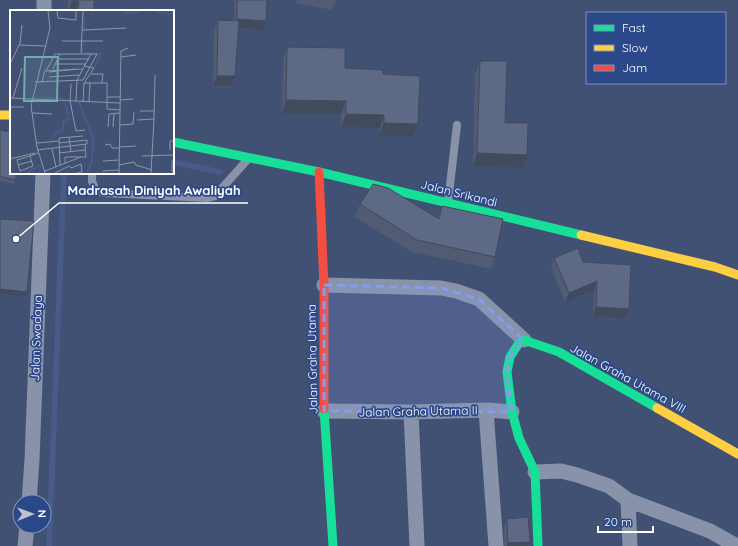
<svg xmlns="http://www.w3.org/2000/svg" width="738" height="546" viewBox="0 0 738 546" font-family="Quicksand,sans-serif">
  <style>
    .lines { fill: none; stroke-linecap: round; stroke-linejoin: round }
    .stream { stroke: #465b88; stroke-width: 5.5 }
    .lane { stroke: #8892a9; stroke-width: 8 }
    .street { stroke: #8892a9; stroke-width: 15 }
    .fast { stroke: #16e098; stroke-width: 9 }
    .slow { stroke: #ffcf43; stroke-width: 9 }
    .jam { stroke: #f24e42; stroke-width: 9 }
    .wall { fill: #515b72 }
    .shaded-wall { fill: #424a5d }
    .building { fill: #5e6a85; stroke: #424a5d }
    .marked { fill: #839eea; fill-opacity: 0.2; stroke: #839eea; stroke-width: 3; stroke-dasharray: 8 5; stroke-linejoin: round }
    .labels { text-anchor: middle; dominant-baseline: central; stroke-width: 3.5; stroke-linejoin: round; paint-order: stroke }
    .street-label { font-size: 12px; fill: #fff; stroke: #2b4989 }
    .inset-river { fill: none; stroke: #465b88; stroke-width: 2 }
    .inset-road { fill: none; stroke: #8d97ab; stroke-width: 1 }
    .view { fill: #6fada8; fill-opacity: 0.15; stroke: #6fada8; stroke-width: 2 }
    .inset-edge { fill: none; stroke: #fff; stroke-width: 2 }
    .leader { fill: none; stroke: #fff; stroke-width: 1.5 }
    .callout-dot { fill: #fff; stroke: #2b4989; stroke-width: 1.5 }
    .callout-label { font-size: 13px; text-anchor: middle; font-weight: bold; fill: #fff; stroke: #2b4989; stroke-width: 3.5; stroke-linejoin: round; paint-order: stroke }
  </style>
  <rect width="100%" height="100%" fill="#415173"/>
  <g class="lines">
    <path class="stream" d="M173,162L220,172
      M49,546L64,173"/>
    <path class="lane" d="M92,173V181L95,189L103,193L207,198L215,196L248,159
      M448,202L457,125"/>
    <path class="street" d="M44,0V11
      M324,285L441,288L456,291L479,299L524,340
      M486,410L496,546
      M324,411L411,412L486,410L512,412
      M411,412L417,546
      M535,472L561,471L577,475L609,486L628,500L710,531L737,546
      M628,500L630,546
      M29,502L32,460L43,173
      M25,546L27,526"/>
    <path class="fast" d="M173,142L319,172L581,235
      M324,409L333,546
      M538,546L535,472L519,438L512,412L507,372L510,357L519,343L524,340L559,352L657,408"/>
    <path class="slow" d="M0,115H11
      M581,235L715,267L738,275
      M657,408L738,454"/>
    <path class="jam" d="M319,172L324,285V409"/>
  </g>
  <path class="wall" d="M68,0H94V11H68Z
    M234,0H267L266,21L263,30L238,29L232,85H213L214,29L218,20H234Z
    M297,0H336L332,10L296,3Z
    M287,47L345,68L383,74L413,137L379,135L380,128L341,127V114L282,113L283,60Z
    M480,61L505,123L523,168L473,166L475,74Z
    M0,130L15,180L14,184L0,181Z
    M360,204L437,218L442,206L495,257L491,269L412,252L355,217Z
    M554,258L583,262L629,309L625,318L593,316L594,290L565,302L551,267Z
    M507,519L530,542L528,546H504V528Z"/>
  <path class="shaded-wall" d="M72,1H79L75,11H69Z
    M237,19L266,21L263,30L234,28Z
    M217,76H235L232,85H213Z
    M286,100L346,101L341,114L282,113Z
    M346,114L384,115L380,128L341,127Z
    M384,123L418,124L413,137L379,135Z
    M477,153L527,155L523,168L473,166Z
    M597,281L594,290L565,302L569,293Z
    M0,289L27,292L26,296L0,294Z
    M596,307L629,309L625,318L593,316Z
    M530,542L528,546H507L508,543Z"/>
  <path class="building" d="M72,0H94V11H78L79,1H72Z
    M237,0H267L266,21L237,19Z
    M218,20L239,21L235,76H217Z
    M287,47L345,48V68L383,70V74L420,76L418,124L384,123V115L346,114V101L286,100Z
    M480,61H507L505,123H528L527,155L477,153Z
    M0,130L11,132V173H17L15,180L0,176Z
    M373,184L388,188L439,219L442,206L503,219L495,257L417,240L360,204Z
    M0,219L34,221L27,292L0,289Z
    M578,248L583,262L631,265L629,309L596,307L597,281L569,293L554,258Z
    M528,517L530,542L508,543L507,519Z"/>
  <path class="marked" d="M324,285L441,288L479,299L524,340L510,357L507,372L512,412L324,411Z"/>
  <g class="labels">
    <g class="street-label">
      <text transform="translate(459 193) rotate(14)">Jalan Srikandi</text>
      <text transform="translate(36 338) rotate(-88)">Jalan Swadaya</text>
      <text transform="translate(312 359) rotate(-91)">Jalan Graha Utama</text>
      <text transform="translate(628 378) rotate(29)">Jalan Graha Utama VIII</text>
      <text transform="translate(418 411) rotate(-1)">Jalan Graha Utama II</text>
    </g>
  </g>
  <g transform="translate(10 10)">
    <rect width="164" height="164" fill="#415173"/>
    <path class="inset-river" d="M115,1V3L130,1M145,1L164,4M74,19L75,7M73,32L72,43L91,44L84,58M25,87L55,89M55,92L58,105M69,92L83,128L82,152L77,163M42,130L45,123L53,120V111L59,109L58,106M16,163L31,155"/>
    <path class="inset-road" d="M47,1L48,8L66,10V1M73,20L116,18M52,31H93M9,35L35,36M71,43L73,1M111,47L126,45M47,49H79M0,54L10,33L12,15M45,54H76M43,59L50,44M39,62L66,59M81,64H93L92,73M39,67L69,65M25,72L73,70L87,44H45L36,61L73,59M32,72L35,60M74,73H97V99L110,100M61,74L60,91L66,121L75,120M97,87H110M0,88L110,93M3,88L12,58M110,90L123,89M66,91L67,70L81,44M79,91L80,73M73,92L74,73L84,58L74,56M0,97H14M130,101H144M22,103L42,104M144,109L145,65M127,110L144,109L141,163M110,115L123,114L124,102M98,117L99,104L110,103M103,117L104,104M59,127L61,142M27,133L49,131M95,135L100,134L102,138H109M109,137L126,136M42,139L46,157M27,140L77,134V130L49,133M160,140V131H164M49,143L75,140M20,146L23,156L10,161L7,150L20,146L28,143M132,146L164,145M0,149L25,143M93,151L109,150M164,151H162V161H164M55,154V147H76L75,135M8,155L22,151M50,155L49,128L73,126M109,155L124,152L126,155L142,160M35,161L71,147M93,161L109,160M35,163L27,137L21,96L40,18L38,1M45,163L59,156L61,158L71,154L72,162L67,163M109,163L111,41L118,38"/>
    <path class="view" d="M15,47H48L47,91H14Z"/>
    <rect width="164" height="164" class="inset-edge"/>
  </g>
  <path class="leader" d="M16 239L59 203H248"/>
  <circle class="callout-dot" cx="16" cy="239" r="4"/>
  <g class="callout-label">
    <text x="154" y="195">Madrasah Diniyah Awaliyah</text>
  </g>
  <rect x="586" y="12" width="140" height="72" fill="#2b4989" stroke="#8092b8"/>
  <rect x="594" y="25" width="20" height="6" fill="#16e098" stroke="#8092b8"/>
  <text x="622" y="32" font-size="12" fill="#ffffff">Fast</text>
  <rect x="594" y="45" width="20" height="6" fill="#ffcf43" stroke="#8092b8"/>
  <text x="622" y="52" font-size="12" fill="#ffffff">Slow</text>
  <rect x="594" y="65" width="20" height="6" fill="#f24e42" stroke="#8092b8"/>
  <text x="622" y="72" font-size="12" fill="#ffffff">Jam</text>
  <g transform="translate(32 514) rotate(89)"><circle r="19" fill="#2b4989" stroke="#8092b8"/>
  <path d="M0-3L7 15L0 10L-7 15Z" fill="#bcc2ce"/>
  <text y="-6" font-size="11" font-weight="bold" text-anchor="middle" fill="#ffffff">N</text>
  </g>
  <path d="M598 526v6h55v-6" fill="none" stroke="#ffffff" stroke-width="2"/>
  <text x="604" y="526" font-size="12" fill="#ffffff" stroke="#2b4989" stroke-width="3" paint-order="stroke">20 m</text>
</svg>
